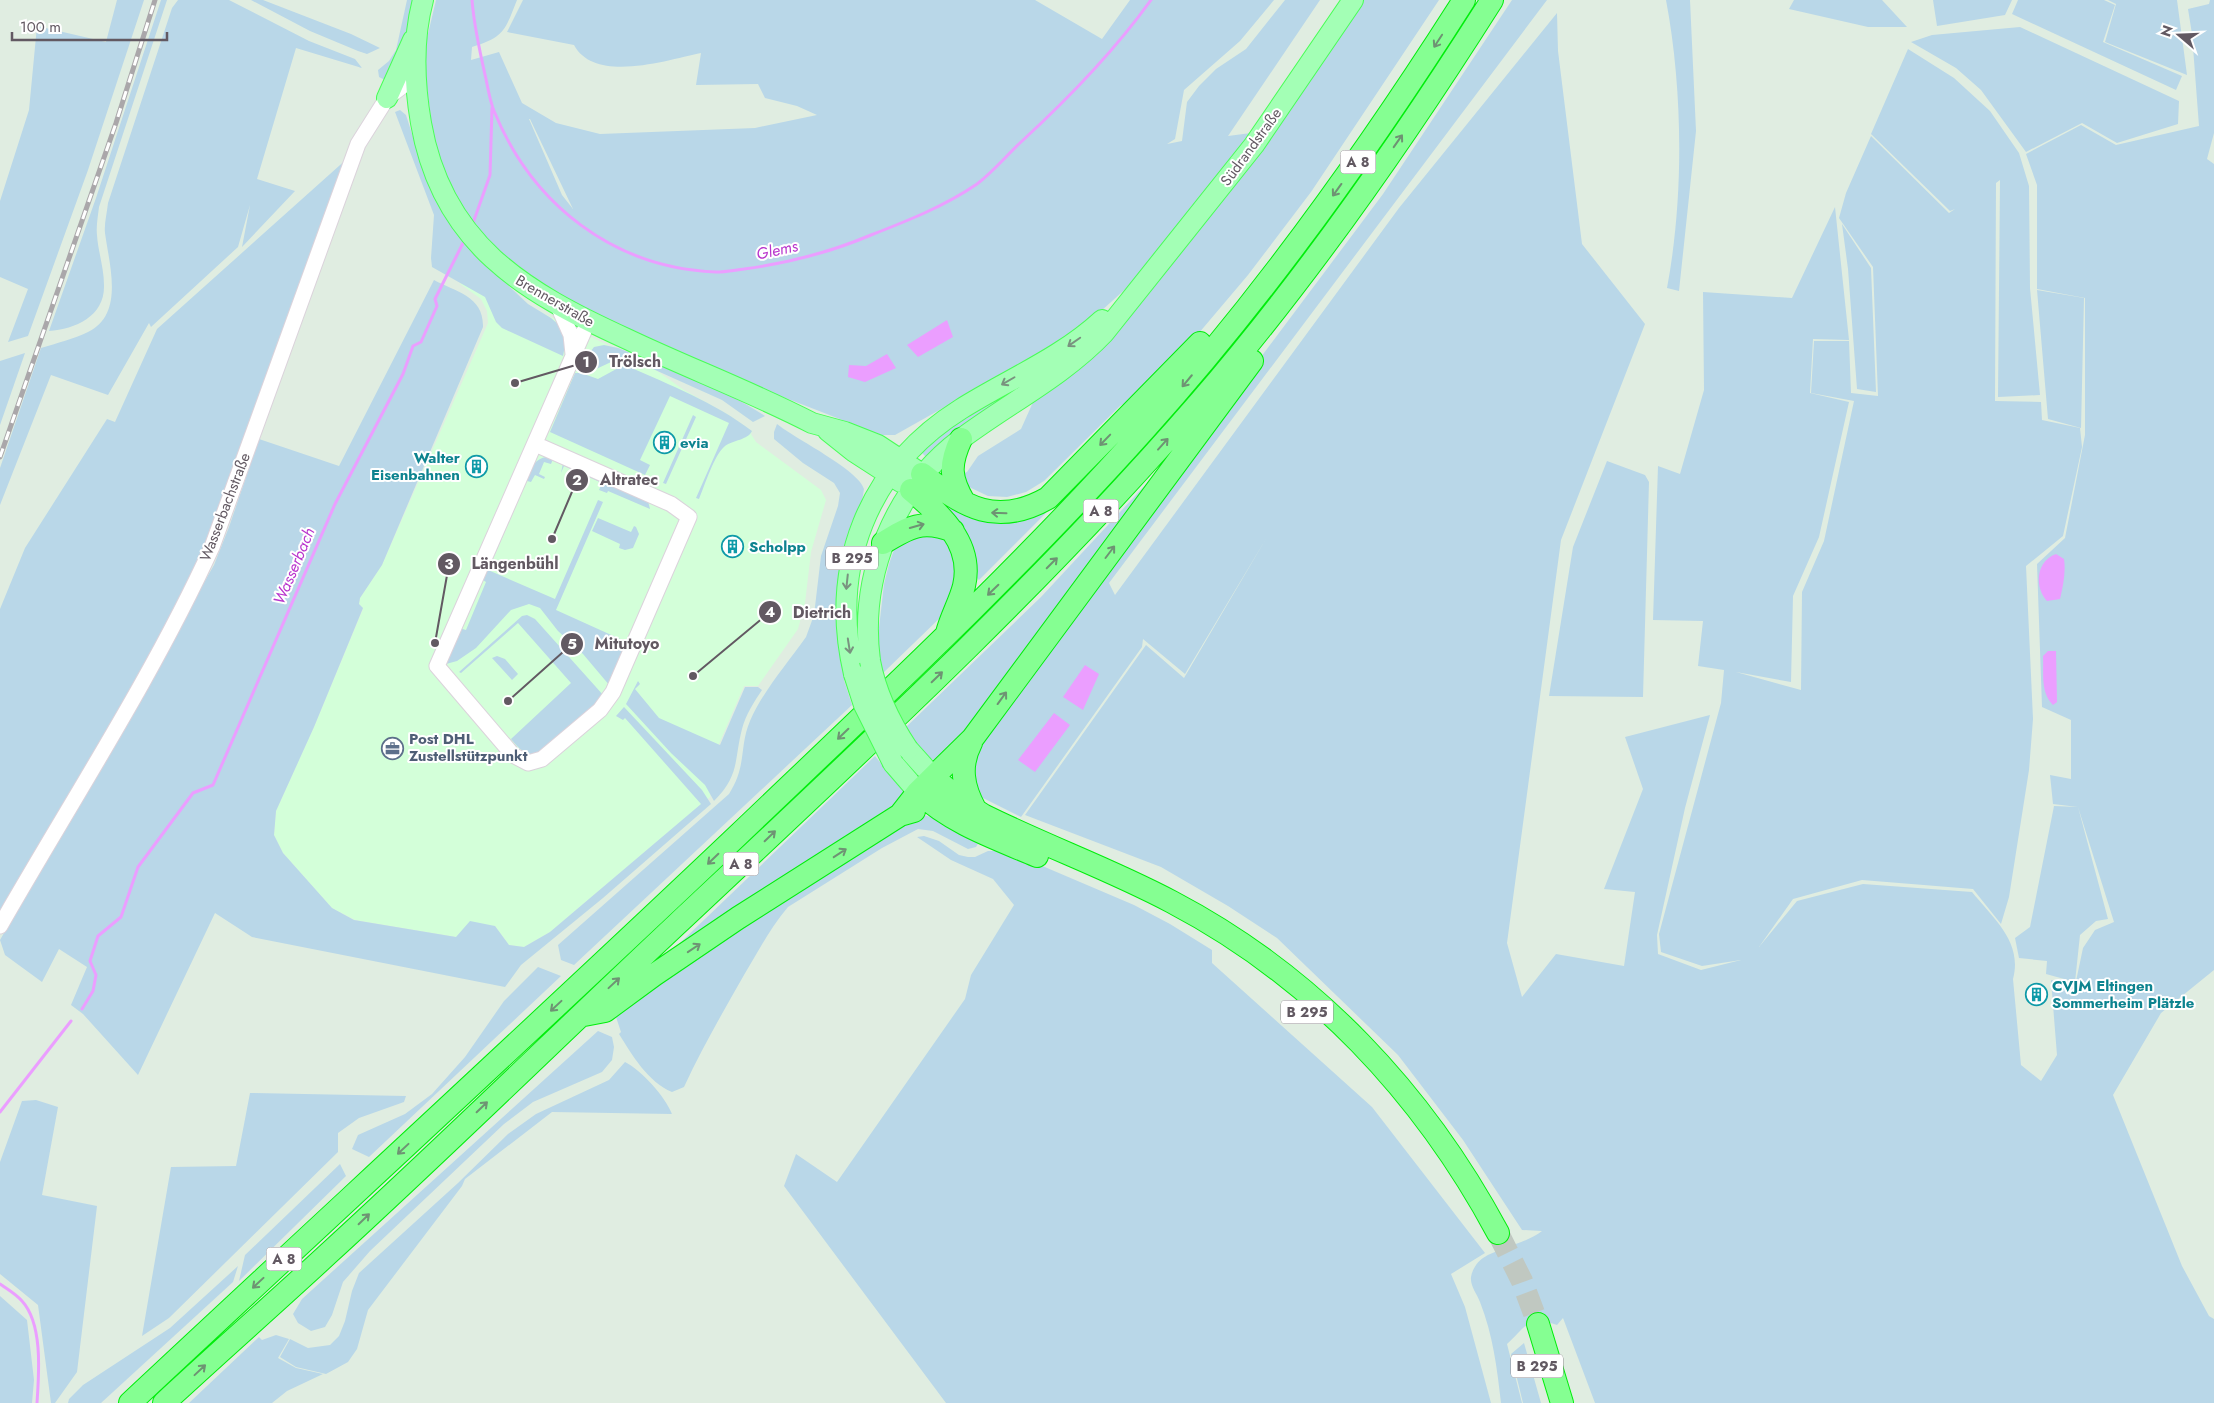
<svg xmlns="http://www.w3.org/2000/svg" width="2214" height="1403" viewBox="0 0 2214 1403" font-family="Jost,sans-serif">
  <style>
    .commercial { fill: #d3ffd9 }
    .green { fill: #b9d7e8; fill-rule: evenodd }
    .water { fill: #eb9eff }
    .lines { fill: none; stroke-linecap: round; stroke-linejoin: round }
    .stream { stroke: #eb9eff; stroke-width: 3 }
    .highway-tunnel { stroke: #c0c8c1; stroke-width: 22; stroke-dasharray: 22 11; stroke-linecap: butt }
    .minor-casing { stroke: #dbd3db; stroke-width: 17 }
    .major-casing { stroke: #48fe56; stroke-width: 22 }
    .highway-casing { stroke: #00ed0b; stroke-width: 24 }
    .minor { stroke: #fff; stroke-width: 15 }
    .major { stroke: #a3ffb5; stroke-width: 20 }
    .highway { stroke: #85ff92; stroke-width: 22 }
    .rail-casing { stroke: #aaa7aa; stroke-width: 5 }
    .rail { stroke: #fff; stroke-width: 3; stroke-dasharray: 9; stroke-linecap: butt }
    .major-bridge-casing { stroke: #48fe56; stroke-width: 22; stroke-linecap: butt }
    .major-bridge { stroke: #a3ffb5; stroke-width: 20 }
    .oneway { stroke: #6e9373 }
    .oneway2 { stroke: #79937f }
    .labels { text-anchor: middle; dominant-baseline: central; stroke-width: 4; stroke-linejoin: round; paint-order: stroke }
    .shield { fill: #fff; stroke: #918b91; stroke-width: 1 }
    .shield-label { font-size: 14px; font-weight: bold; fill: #625962 }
    .street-label { font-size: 15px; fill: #625962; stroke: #fff }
    .culture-label { font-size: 15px; font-weight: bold; fill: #0d838f; stroke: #fff; text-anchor: start }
    .service-label { font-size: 15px; font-weight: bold; fill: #4e5e75; stroke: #fff; text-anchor: start }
    .water-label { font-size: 16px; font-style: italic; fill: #b936cd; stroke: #fff }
    .leader { fill: none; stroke: #625962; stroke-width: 2 }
    .callout-dot { fill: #625962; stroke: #fff; stroke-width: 2 }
    .mark-label { font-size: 15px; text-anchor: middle; font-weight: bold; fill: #fff }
    .callout-label { font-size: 16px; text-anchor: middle; font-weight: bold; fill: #625962; stroke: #fff; stroke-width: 4; stroke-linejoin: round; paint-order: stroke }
  </style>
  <rect width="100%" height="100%" fill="#e0ede1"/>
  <path class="commercial" d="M459,283L528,306L650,366L684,390L727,414L752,431L751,434L756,442L821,490L826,500L811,552L805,603L798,629L758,686H744L719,744L710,797L550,932L524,947L509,945L495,926L456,937L355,920L332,908L283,853L274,835L276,811L314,727L363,609L359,604L360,598L382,565L488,323L487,311L481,299Z"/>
  <path class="green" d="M117,0H144L88,170L28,336L8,342L28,289L0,277V201L29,110L37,26L106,42Z
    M161,0H167L99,207C98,216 96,226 97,235C98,251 104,268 104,285C105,316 76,329 49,331L96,198Z
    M178,0H229L309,41L355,59L362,68L296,48L257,179L295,191L242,247L250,205L238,247L151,327L149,323L108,395L51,375L0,505V468L41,348C57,343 74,339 88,332C125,314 109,264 105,233C104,224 107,213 108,203L172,8Z
    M251,0H263L351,34L380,48L367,54L358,51L310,31Z
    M407,0H416L400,53L388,79H383L379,77L378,70L389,61L396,50Z
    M436,0H517C505,30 505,37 472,47L471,60L499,52L522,103L556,123L600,134L755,128L817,115L797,106L765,98L758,84L696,85L701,53C667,60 595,84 574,45L507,32L523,0H1035L1102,39L1130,0H1274L1240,41L1184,90L1175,139L1167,144L1182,141L1187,102L1199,86L1216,69L1246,49L1285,0H1320L1228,136L1251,133L1131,284L1090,321L1039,354L895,435H881L783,397L653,342L564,300L495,248L456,202L436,158L423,55ZM529,119H530L573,209L562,195Z
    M1358,0H1439L1311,192L1248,275L1193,340L1134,398L1120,406L1044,481L1026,492L1007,497L988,496L969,487L961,474L967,472L978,456L1021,429L1034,400L1074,368Z
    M1512,0H1547L1109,583L1115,595L1399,208L1557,13L1558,51L1582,244L1645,324L1561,540L1507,943L1522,997L1556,954L1624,966L1635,892L1604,889L1643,789L1625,737L1710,715L1685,808L1657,935L1658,954L1701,970L1741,960L1702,966L1661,952L1659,934L1721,703L1724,670L1698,666L1703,621L1653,620L1658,466L1680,474L1704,390L1703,292L1792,298L1835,207L1849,340L1813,339L1810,393L1849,402L1819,537L1793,596L1791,682L1736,672L1801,690L1802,592L1824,541L1854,401L1811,393L1814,341H1849L1851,393L1878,396L1873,267L1839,218L1846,193L1871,136L1949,213L1955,209L1950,211L1871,134L1908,49L1954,78L1990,111L2019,153L2029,186L2030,288L2040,395L1998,397L2000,180L1996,183L1995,401L2041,402L2042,420L2080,428L2082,447L2063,536L2026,566L2033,719L2029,770L2009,897L2001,924L1973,889L1862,880L1793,899L1759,947L1797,901L1863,884L1972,892C1993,918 2023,942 2013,979L2021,1065L2041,1081L2057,1055L2051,980L2075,986L2083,948L2095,930L2114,922L2078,807L2108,919L2096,921L2080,935L2075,982L2046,974L2047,961L2019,958L2015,938L2030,927L2054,806L2078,807L2053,804L2050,775L2071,779V720L2042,707L2037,564L2065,538L2085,435V298L2037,289V185L2026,154L2081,125L2116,145L2199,126L2192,34L2188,9L2209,4L2210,0H2214V133L2207,159L2214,164V970L2161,1013L2113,1095L2182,1266L2209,1316L2214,1319V1403H1595L1563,1318L1557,1325C1528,1314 1526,1327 1507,1344L1522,1403H1501C1497,1368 1493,1335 1480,1302C1477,1294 1470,1286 1471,1277C1472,1270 1477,1262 1483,1258C1501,1247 1525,1244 1542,1231L1522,1230L1463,1140L1398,1055L1277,938L1228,906L1161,867L1025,815L1146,645L1184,678L1267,537L1185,674L1143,639L1142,647L1021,817L977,795L973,752L1184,460L1383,194Z
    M1666,0H1690L1696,131L1679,291L1667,288C1684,198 1683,90 1666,0Z
    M1794,0H1882L1907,27H1868L1789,9Z
    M1933,0H2012L2005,15L1937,26Z
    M2018,0H2104L2115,5L2103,42L2182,76L2176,90L2012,14Z
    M2108,0H2177L2187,75L2105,42L2116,4Z
    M2020,27L2179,101L2178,124L2117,143L2082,123L2026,152L1981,90L1956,68L1911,42L1932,35Z
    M400,110L406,115L421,162L477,256L528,304L551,318L559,325L566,340L563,356L502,328L496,322L485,297L432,267L431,258L434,215L395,112Z
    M349,157L188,592L0,919V609L25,548L107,419L115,422L157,329Z
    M1842,224L1871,268L1876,392L1857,389L1848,269Z
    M434,280C456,292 484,296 483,327L382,565L360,598L359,604L363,608L314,727L276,811L274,835L283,853L332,908L354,920L456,937L470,921L495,926L509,945L524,947L550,932L701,804L625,718L623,720L616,716L624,707L702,790L711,804L603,898L521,965L505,987L252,937L215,913L138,1075L83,1014L71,1005L87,967L59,949L42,982L5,955L0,940L214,565L229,527L259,439L339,466Z
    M2037,290L2084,298L2081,428L2048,419Z
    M604,345L618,348C668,369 720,386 765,416L753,422L722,400L624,356L594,370L581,364L594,347Z
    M25,353L0,425V361Z
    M627,366C670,385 714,402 752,431C748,440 733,440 725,446C714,455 705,485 699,499L696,498L729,423L670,396L640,460L650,465L645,475L550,432L575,373H581L598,379L620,367Z
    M1039,375L927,458L922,453L947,430Z
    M693,415L696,417L666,484L663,483Z
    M777,424C794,438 859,470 864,489L839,641L845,679L844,680L852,705L574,965L561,960L558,945L729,794C747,766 739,747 750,721C763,691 787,664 806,637L814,615L821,556L838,506L840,493L834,483L803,463L774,439V432Z
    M546,457L553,459L551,464L544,462L539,474L545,477L544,479L535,475L531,482L527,481L510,518L508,516C516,499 526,460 546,457Z
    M1607,461L1645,475L1649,482L1643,697L1549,696L1573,547Z
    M563,463L648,501L650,509L608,491L607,493L599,490L602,483L564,466L561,473Z
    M1160,469L969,730L937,761L924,757L906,727L1041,597Z
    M928,489L1043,512L1046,513L979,580L970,571Z
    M598,500L603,502L556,610L629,643L610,686L583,654L558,631L540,608L529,604L511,610L476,648L457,661L446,664L459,628L466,630L486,582L480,578L503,527L506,529L488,570L555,599Z
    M598,518L631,532L634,526L636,527L639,534L633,548L625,550L619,548L620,544L592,531Z
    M939,531L960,564L945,613L882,674L876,654L884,584L889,564L896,544Z
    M527,615L535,619L604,696L551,745C532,760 525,756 511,739L571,683L518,623L461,673L459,672L522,616Z
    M497,656L505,659L518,674L512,680L492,658Z
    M638,681L640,684L635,689L659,718L720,745L745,687H758L762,690C754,702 746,714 742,729C734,760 740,775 714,801L705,785L671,753L626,704Z
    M875,756L909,798L658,964Z
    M924,815L937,819L979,842L976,847L968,849L933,831L918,829L882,848L788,907C770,928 758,952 744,975C723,1012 702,1048 684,1087L672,1092C648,1082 632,1055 619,1034L621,1032L615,1014L865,846Z
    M924,836L939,841L959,855L968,857H975L988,851H1007L1134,905L1170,924L1212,950V963L1372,1107L1485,1253L1451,1274L1465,1307L1491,1403H946L784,1186L796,1154L837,1182L965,999L971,975L1014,905L993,879L951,860L917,837Z
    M538,967L561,976L369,1157L352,1149L358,1135L405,1114L432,1094L465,1057L504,1001Z
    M598,1031L612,1037L614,1047L612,1060L602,1072L533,1102L504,1124L370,1251L343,1282L332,1315L325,1327L311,1331L298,1323L293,1314L302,1299Z
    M625,1062C641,1070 665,1096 672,1114L552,1112L465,1179L462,1186L368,1310L357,1349L348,1362L326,1374L296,1367L280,1357L290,1339L308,1348L330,1345L339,1336L345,1321L352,1291L359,1273L458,1183L508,1134L536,1114L609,1080Z
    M250,1093L406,1096L404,1102L359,1118L338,1133V1152L169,1318L142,1336L171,1167L236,1166Z
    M36,1100L58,1107L42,1195L97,1206L77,1372L55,1403H51L38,1305L0,1274V1162L22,1101Z
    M340,1164L346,1176L239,1281L245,1255Z
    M238,1266L233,1282L101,1403H68L69,1399L83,1385L170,1328Z
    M0,1296L27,1320L34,1380L32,1403H0Z
    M276,1335L289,1339L278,1358L296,1368L323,1374L287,1391L272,1403H189L259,1337L262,1340Z
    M1524,1343L1541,1403H1523L1511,1354Z"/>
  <path class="water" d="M947,320L953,337L918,357L907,345Z
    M887,354L896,368L865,382L848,377L849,365L866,366Z
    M2056,554L2064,559C2066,572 2063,586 2060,599L2047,601C2034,587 2036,561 2056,554Z
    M2048,651H2056L2057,702L2053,705C2040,692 2044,673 2043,656Z
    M1085,665L1099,674L1083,710L1063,697Z
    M1054,713L1070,725L1035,772L1018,760Z"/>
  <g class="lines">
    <path class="stream" d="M472,0C474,26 480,53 486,79C488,89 490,101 494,111C532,204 613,268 716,272C726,272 735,270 744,269C788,263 831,252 871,235C907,221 945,206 977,184C993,172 1007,155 1021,142C1069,98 1113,53 1151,0
      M472,226L490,175L492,108
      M82,1009L93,991L96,975L90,961L98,936L121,917L138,867L193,793L213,785L335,504L403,374L413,346L421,342L437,306L435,299L465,239
      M0,1112L71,1021
      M0,1284C7,1289 16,1294 22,1301C43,1324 39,1373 37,1403"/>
    <path class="highway-tunnel" d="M1498,1233L1522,1281L1538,1324"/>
    <defs>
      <path id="minor" d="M558,306L571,335L573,354
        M535,444L671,504L689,517L613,692L600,710L542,759L528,763L513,755L437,666L588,322
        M0,926C72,800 152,678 212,547L358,144L387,98L416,76"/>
      <path id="major" d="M423,0C412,41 414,82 421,123C442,244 524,292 627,339C688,368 752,392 812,423L845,432L878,445L922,474
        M387,98L413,40
        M828,431L853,451L901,482
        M870,661C859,577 893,490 961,439C1009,403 1062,377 1104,333L1254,145L1353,0
        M854,674C829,567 867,468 961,409C1007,380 1061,358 1102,320
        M908,749L934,778
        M893,763L918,792"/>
      <path id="highway" d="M961,439C949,465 950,478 964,502
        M922,474C965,508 997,527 1048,498L1200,343
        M911,490C940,514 974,543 964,586C960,602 951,617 947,633
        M883,543C909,527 923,519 953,531
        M971,743C959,766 963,787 975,809
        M934,778L960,800L983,815C1045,846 1110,869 1172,902C1313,976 1423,1093 1498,1233
        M918,792C955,825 993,837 1037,856
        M900,815L918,792L973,738L1252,361
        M584,1015L605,1011L654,975L738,918L900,815L914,811
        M1538,1324L1562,1403
        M130,1403C332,1214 536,1027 736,837C875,704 1016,573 1144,430C1264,297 1368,151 1464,0
        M164,1403C219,1352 275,1303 330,1252C447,1145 561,1033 677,924C856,756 1039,588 1200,402C1308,277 1404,139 1492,0"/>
    </defs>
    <use href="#minor" class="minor-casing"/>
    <use href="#major" class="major-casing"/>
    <use href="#highway" class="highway-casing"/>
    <use href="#minor" class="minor"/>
    <use href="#major" class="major"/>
    <use href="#highway" class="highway"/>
    <defs>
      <path id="rail" d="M0,457L116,123L155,0"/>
    </defs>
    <use href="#rail" class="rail-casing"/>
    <use href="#rail" class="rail"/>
    <defs>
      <path id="major-bridge" d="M870,661C876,693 890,722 908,749
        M854,674L864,705L893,763"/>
    </defs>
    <use href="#major-bridge" class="major-bridge-casing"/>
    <use href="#major-bridge" class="major-bridge"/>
  </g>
  <defs><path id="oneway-shaft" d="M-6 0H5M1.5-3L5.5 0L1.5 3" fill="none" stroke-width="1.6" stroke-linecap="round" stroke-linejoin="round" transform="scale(1.25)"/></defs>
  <g class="oneway">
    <use href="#oneway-shaft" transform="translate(1438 41) rotate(123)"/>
    <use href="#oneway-shaft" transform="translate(1398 141) rotate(-55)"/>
    <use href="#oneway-shaft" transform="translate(1337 190) rotate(126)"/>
    <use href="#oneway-shaft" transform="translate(1187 381) rotate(130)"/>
    <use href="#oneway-shaft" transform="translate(1105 440) rotate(134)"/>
    <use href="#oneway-shaft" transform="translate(1163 444) rotate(-48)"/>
    <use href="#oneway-shaft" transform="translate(999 513) rotate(-178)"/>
    <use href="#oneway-shaft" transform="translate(917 526) rotate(-16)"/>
    <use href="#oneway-shaft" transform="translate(1110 552) rotate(-53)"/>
    <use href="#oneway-shaft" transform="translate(1052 563) rotate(-45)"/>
    <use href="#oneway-shaft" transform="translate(993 590) rotate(136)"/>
    <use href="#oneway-shaft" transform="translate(937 677) rotate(-44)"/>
    <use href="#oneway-shaft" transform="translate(1002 698) rotate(-54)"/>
    <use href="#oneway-shaft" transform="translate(843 734) rotate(136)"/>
    <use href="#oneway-shaft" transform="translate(770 836) rotate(-44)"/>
    <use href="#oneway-shaft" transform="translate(840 853) rotate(-33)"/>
    <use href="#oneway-shaft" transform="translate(713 859) rotate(136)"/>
    <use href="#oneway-shaft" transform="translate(694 948) rotate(-34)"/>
    <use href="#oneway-shaft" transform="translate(614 983) rotate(-43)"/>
    <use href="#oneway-shaft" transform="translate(556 1006) rotate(137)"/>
    <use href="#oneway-shaft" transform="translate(482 1107) rotate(-44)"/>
    <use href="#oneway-shaft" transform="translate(403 1149) rotate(137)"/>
    <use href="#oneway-shaft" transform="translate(364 1219) rotate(-44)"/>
    <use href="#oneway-shaft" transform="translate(258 1283) rotate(137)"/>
    <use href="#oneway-shaft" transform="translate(200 1370) rotate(-43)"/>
  </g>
  <g class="oneway2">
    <use href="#oneway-shaft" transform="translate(1074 342) rotate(145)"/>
    <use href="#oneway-shaft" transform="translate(1008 381) rotate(150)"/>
    <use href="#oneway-shaft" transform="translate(847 582) rotate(96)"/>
    <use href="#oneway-shaft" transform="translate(849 646) rotate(81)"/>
  </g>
  <defs>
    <symbol id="building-ring" viewBox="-11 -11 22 22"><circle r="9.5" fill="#fff" stroke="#0f9aa8" stroke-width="1.5"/><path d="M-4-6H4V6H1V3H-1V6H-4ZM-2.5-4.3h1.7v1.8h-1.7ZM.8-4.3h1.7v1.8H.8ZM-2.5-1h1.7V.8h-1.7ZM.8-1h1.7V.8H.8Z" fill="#0f9aa8"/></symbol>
    <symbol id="office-ring" viewBox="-11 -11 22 22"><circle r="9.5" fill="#fff" stroke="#5c6f8a" stroke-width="1.5"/><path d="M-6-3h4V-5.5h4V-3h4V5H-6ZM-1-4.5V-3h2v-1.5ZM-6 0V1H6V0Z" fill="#5c6f8a"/></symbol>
  </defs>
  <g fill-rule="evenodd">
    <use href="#building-ring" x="652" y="430" width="25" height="25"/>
    <use href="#building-ring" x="464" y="454" width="25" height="25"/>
    <use href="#building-ring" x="720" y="534" width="25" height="25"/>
    <use href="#office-ring" x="380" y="736" width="25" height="25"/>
    <use href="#building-ring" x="2024" y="982" width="25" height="25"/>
  </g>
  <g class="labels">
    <g class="shield">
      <rect x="1340.5" y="150.5" width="35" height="23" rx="4"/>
      <rect x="1083.5" y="499.5" width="35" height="23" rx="4"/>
      <rect x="826" y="546.5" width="52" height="23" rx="4"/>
      <rect x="723.5" y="852.5" width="35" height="23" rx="4"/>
      <rect x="1281" y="1000.5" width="52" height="23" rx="4"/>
      <rect x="266.5" y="1247.5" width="35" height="23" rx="4"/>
      <rect x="1511" y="1354.5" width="52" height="23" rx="4"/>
    </g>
    <g class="shield-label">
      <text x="1358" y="162">A 8</text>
      <text x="1101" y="511">A 8</text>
      <text x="852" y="558">B 295</text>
      <text x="741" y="864">A 8</text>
      <text x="1307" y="1012">B 295</text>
      <text x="284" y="1259">A 8</text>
      <text x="1537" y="1366">B 295</text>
    </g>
    <g class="street-label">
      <text transform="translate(1251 147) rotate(-54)">Südrandstraße</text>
      <text transform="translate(555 301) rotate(30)">Brennerstraße</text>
      <text transform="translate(225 507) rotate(-69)">Wasserbachstraße</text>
    </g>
    <g class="culture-label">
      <text x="680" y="443">evia</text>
      <text x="460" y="458" text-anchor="end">Walter<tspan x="460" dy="17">Eisenbahnen</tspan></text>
      <text x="749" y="547">Scholpp</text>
      <text x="2052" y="986">CVJM Eltingen<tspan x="2052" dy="17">Sommerheim Plätzle</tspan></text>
    </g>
    <g class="service-label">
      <text x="409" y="739">Post DHL<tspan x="409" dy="17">Zustellstützpunkt</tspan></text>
    </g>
    <g class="water-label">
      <text transform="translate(777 250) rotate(-12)">Glems</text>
      <text transform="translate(294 566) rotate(-67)">Wasserbach</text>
    </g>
  </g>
  <path class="leader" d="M515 383L586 362M552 539L577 480M435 643L449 564M693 676L770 612M508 701L572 644"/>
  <g class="callout-dot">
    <circle cx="515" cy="383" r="5"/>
    <circle cx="552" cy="539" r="5"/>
    <circle cx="435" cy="643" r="5"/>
    <circle cx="693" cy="676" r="5"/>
    <circle cx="508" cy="701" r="5"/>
    <circle cx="586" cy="362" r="12"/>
    <circle cx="577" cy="480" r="12"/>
    <circle cx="449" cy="564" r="12"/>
    <circle cx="770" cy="612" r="12"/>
    <circle cx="572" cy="644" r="12"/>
  </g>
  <g class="mark-label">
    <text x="586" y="367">1</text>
    <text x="577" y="485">2</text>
    <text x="449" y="569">3</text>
    <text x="770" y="617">4</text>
    <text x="572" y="649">5</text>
  </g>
  <g class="callout-label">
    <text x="635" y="367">Trölsch</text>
    <text x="629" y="485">Altratec</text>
    <text x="515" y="569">Längenbühl</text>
    <text x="822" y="618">Dietrich</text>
    <text x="627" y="649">Mitutoyo</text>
  </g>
  <g transform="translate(2179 35) rotate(289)" stroke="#ffffff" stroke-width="4" paint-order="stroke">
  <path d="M0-4L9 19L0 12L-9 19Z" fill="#625962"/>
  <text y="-8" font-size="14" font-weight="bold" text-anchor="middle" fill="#625962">N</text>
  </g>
  <path d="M12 32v8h155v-8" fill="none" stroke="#625962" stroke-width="2.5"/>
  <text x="20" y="32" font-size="15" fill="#625962" stroke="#ffffff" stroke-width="4" paint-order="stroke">100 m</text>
</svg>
